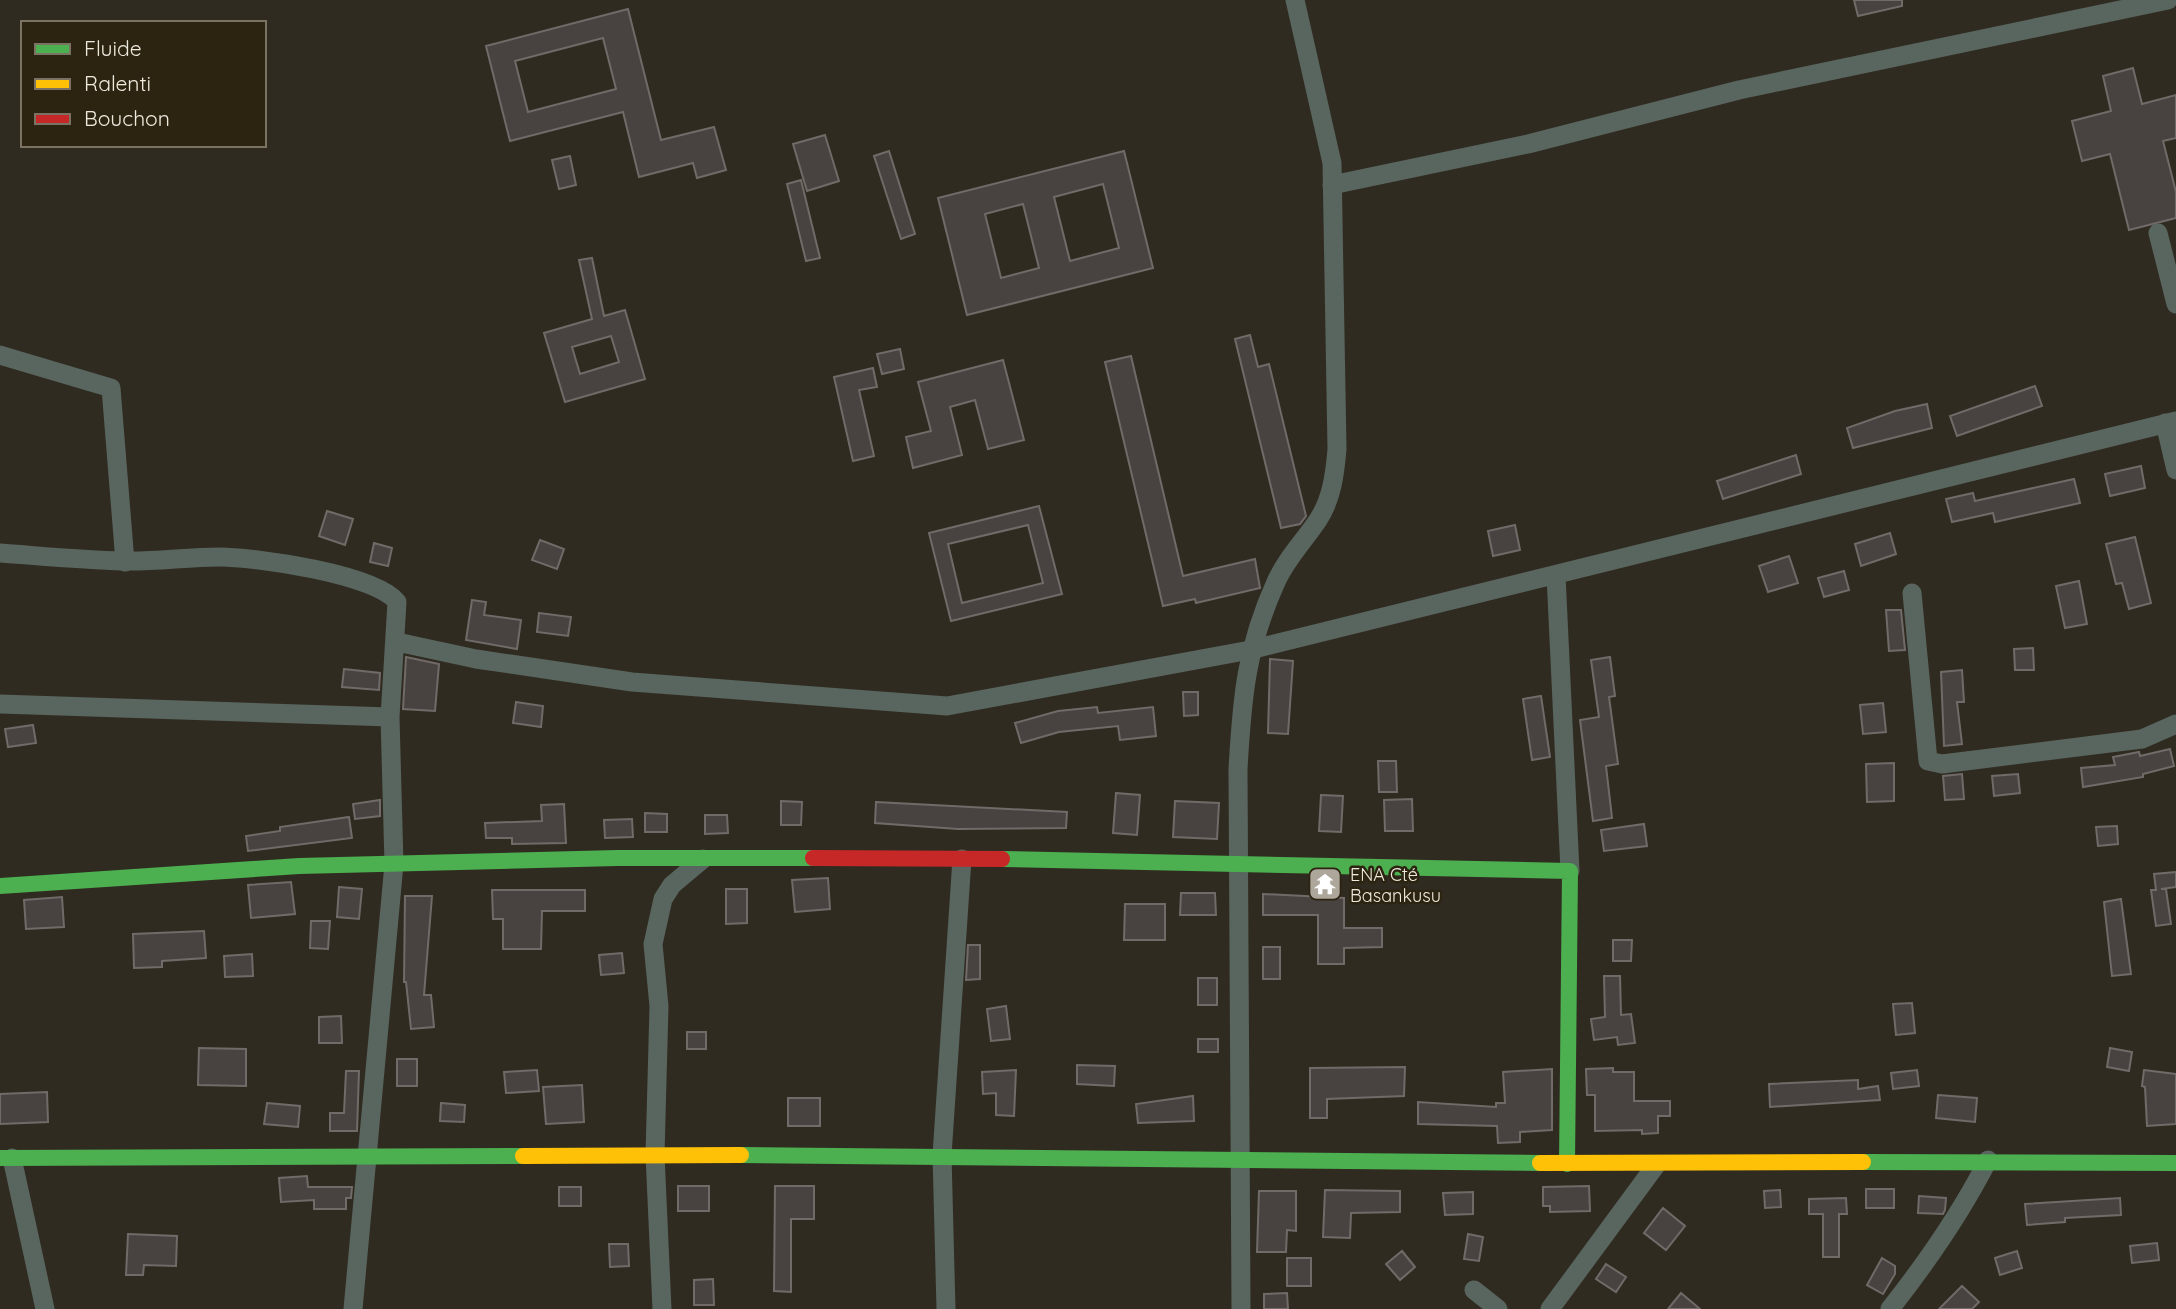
<svg xmlns="http://www.w3.org/2000/svg" width="2176" height="1309" viewBox="0 0 2176 1309" font-family="Quicksand,sans-serif">
  <style>
    .building { fill: #484240; stroke: #706a68; stroke-width: 2; fill-rule: evenodd }
    .lines { fill: none; stroke-linecap: round; stroke-linejoin: round }
    .street { stroke: #59655f; stroke-width: 19 }
    .fast { stroke: #4caf50; stroke-width: 16 }
    .slow { stroke: #ffc107; stroke-width: 16 }
    .jam { stroke: #c62828; stroke-width: 16 }
    .labels { text-anchor: middle; dominant-baseline: central; stroke-width: 5; stroke-linejoin: round; paint-order: stroke }
    .poi-label { font-size: 18px; fill: #eee9dd; stroke: #2c2411; text-anchor: start }
  </style>
  <rect width="100%" height="100%" fill="#302b20"/>
  <path class="building" d="M1854,0H1902V6L1858,16Z
    M628,9L661,140L714,127L726,170L697,178L693,163L639,177L623,112L510,141L486,46ZM603,38L616,89L528,112L515,61Z
    M2133,68L2142,104L2176,95V138L2163,141L2176,192V218L2129,230L2110,154L2082,161L2072,121L2111,111L2103,76Z
    M825,135L839,181L807,191L793,144Z
    M889,151L915,234L901,239L874,156Z
    M1124,151L1153,268L967,315L938,198ZM1103,184L1119,248L1070,261L1054,197ZM1023,204L1039,268L1001,278L985,214Z
    M570,156L576,185L559,189L552,160Z
    M801,180L820,258L806,261L787,184Z
    M592,258L604,316L625,310L645,379L565,402L544,333L592,319L579,260ZM611,336L619,362L580,374L572,347Z
    M1250,335L1258,367L1269,364L1306,516L1300,524L1281,528L1235,339Z
    M900,349L904,369L882,374L877,354Z
    M1131,356L1183,576L1255,559L1260,588L1196,603L1195,599L1163,606L1105,362Z
    M1003,360L1024,440L988,449L975,400L950,407L962,455L913,468L906,437L931,431L918,382Z
    M873,368L877,387L859,390L874,456L853,461L834,377Z
    M2035,386L2042,406L1957,436L1950,416Z
    M1927,404L1932,428L1853,448L1847,428L1895,411Z
    M1796,455L1801,474L1723,499L1717,481Z
    M2141,466L2145,488L2110,496L2105,474Z
    M2074,479L2080,503L1995,522L1993,513L1952,522L1946,499L1973,493L1975,501Z
    M1039,506L1062,594L951,621L929,533ZM1028,525L1043,583L962,603L948,544Z
    M327,511L353,519L345,545L319,536Z
    M1515,525L1520,550L1493,556L1488,531Z
    M1890,533L1896,554L1861,566L1855,544Z
    M2135,537L2151,603L2129,609L2122,583L2116,584L2106,544Z
    M540,540L564,549L557,569L532,560Z
    M374,543L392,548L388,566L370,562Z
    M1789,556L1798,583L1768,592L1759,566Z
    M1844,571L1849,590L1824,597L1818,578Z
    M2079,581L2087,624L2065,628L2056,586Z
    M472,600L486,602L484,615L521,620L517,649L466,640Z
    M1886,610H1901L1905,650L1889,651Z
    M539,613L571,617L568,636L537,632Z
    M2033,648L2034,670H2015L2014,649Z
    M406,657L439,664L435,711L403,709Z
    M1610,657L1615,696L1609,697L1618,764L1606,766L1612,818L1593,821L1580,720L1599,717L1591,660Z
    M1270,659L1293,661L1288,734L1268,733Z
    M344,669L380,673L379,690L342,687Z
    M1962,670L1964,702H1957L1962,744L1944,746L1941,672Z
    M1183,692H1198V715L1184,716Z
    M1541,696L1550,757L1532,760L1523,699Z
    M516,702L543,706L541,727L513,723Z
    M1883,703L1886,732L1863,734L1860,705Z
    M1097,707L1098,713L1153,707L1156,736L1120,740L1118,726L1059,732L1021,743L1015,723L1058,711Z
    M33,725L36,743L8,747L5,729Z
    M2170,749L2174,766L2143,774V777L2083,787L2081,768L2115,765L2113,757L2139,752L2140,756Z
    M1378,761H1396L1397,792H1379Z
    M1894,763V801L1867,802L1866,764Z
    M1962,774L1964,799L1945,800L1943,776Z
    M2018,774L2020,793L1994,796L1992,776Z
    M1116,793L1140,795L1137,835L1113,833Z
    M1321,795L1343,796L1341,832L1319,831Z
    M1412,799L1413,831H1385L1384,800Z
    M380,800V816L355,819L353,804Z
    M781,801L802,802L801,825H781Z
    M1175,801L1219,803L1217,839L1173,837Z
    M876,802L1067,812L1066,828L958,829L875,823Z
    M564,804L566,843L512,844V838H486L485,823L542,821L541,805Z
    M645,813L667,814V832H645Z
    M705,815H727L728,833L705,834Z
    M349,817L352,838L248,851L246,836L280,831V827Z
    M632,819L633,837L605,838L604,820Z
    M1644,824L1647,846L1604,851L1601,830Z
    M2117,826L2118,844L2098,846L2096,827Z
    M2176,872V887L2161,889H2166L2171,924L2156,926L2151,890H2156L2154,874Z
    M828,878L830,909L795,912L792,880Z
    M291,882L295,914L251,918L248,885Z
    M339,887L362,889L359,919L337,917Z
    M726,889H747V923L726,924Z
    M492,890H585V911H542L541,949H503V919H493Z
    M1181,893H1215L1216,915H1180Z
    M1263,894L1344,898V928H1382V947L1344,948V964H1318V915H1263Z
    M405,896H432L424,995H431L434,1027L411,1029L406,982H404Z
    M62,897L64,927L26,929L24,900Z
    M2121,899L2131,974L2112,976L2104,902Z
    M1125,904H1165V940H1124Z
    M311,921H330L328,949L310,948Z
    M204,931L206,958L162,961V967L134,968L133,934Z
    M1613,940H1632L1631,961H1613Z
    M968,945H980V979L966,980Z
    M1263,947H1280V979H1263Z
    M622,953L624,973L601,975L599,955Z
    M252,954L253,976L225,977L224,956Z
    M1604,976H1620L1621,1015L1631,1014L1635,1043L1618,1045L1617,1037L1594,1040L1591,1019L1605,1017Z
    M1198,978H1217V1005H1198Z
    M1912,1003L1915,1033L1896,1035L1893,1004Z
    M1006,1006L1010,1039L991,1041L987,1009Z
    M341,1016L342,1043H319V1017Z
    M687,1032H706V1049H687Z
    M1198,1039H1218V1052H1198Z
    M199,1048L246,1049V1086L198,1085Z
    M2110,1048L2132,1052L2129,1071L2107,1067Z
    M397,1059H417V1086H397Z
    M1077,1065L1115,1066L1114,1086L1077,1084Z
    M1405,1067L1404,1096L1327,1099V1118H1310V1068Z
    M1613,1068V1072H1634V1101H1670V1116H1658V1133L1642,1134V1130L1595,1131V1095H1587L1586,1069Z
    M1552,1069V1130L1520,1132V1142L1498,1143L1497,1126L1418,1124V1102L1496,1107V1103H1505L1503,1072Z
    M537,1070L539,1091L506,1093L504,1072Z
    M1016,1070L1014,1116L996,1115V1093L983,1094L982,1072Z
    M1917,1070L1919,1086L1893,1089L1891,1073Z
    M2144,1070L2176,1074V1124L2147,1126L2145,1087L2142,1086Z
    M346,1071H359L357,1131H330V1113H344Z
    M1858,1080V1089L1878,1086L1880,1100L1770,1107L1769,1084Z
    M582,1085L584,1122L546,1124L543,1087Z
    M47,1092L48,1122L0,1124V1094Z
    M1938,1095L1977,1098L1975,1122L1936,1118Z
    M1193,1096L1194,1121L1138,1123L1136,1104Z
    M788,1098H820V1126H788Z
    M267,1103L300,1106L298,1127L264,1124Z
    M441,1103L465,1105L464,1122L440,1121Z
    M307,1176L308,1187H352L351,1198H346V1209H314V1200L281,1202L279,1178Z
    M678,1186H709V1211H678Z
    M775,1186H814V1219H791V1292L774,1291Z
    M1589,1186L1590,1211L1550,1212V1206H1543V1187Z
    M559,1187H581V1206H559Z
    M1866,1189H1894V1208H1866Z
    M1325,1190L1400,1191V1212L1351,1213L1350,1238L1323,1237Z
    M1780,1190L1781,1207L1765,1208L1764,1191Z
    M1259,1191H1296V1231L1287,1230L1286,1252H1257Z
    M1473,1192V1214L1445,1215L1443,1193Z
    M1919,1196L1946,1198L1945,1210L1943,1214L1918,1213Z
    M1846,1198L1847,1214H1839V1257H1823V1214H1809V1199Z
    M2120,1198L2121,1215L2065,1218V1222L2027,1225L2025,1204Z
    M1663,1208L1685,1226L1666,1250L1644,1233Z
    M128,1234L177,1236L176,1266L144,1265L143,1275H126Z
    M1468,1234L1483,1237L1479,1261L1464,1259Z
    M2157,1243L2159,1260L2132,1263L2130,1246Z
    M609,1244H628L629,1266L610,1267Z
    M1402,1251L1415,1267L1400,1280L1386,1264Z
    M2017,1251L2022,1268L2000,1275L1995,1258Z
    M1287,1258H1311V1286H1287Z
    M1882,1258L1895,1266V1274L1883,1294L1867,1285Z
    M1606,1264L1626,1277L1616,1292L1596,1279Z
    M713,1279L714,1305H694V1280Z
    M1962,1286L1979,1302L1972,1309H1939Z
    M1287,1293L1288,1309H1264V1294Z
    M1681,1293L1700,1309H1668Z"/>
  <g class="lines">
    <path class="street" d="M1332,185L1528,144L1739,90L2168,0
      M2158,233L2176,304
      M0,355L111,388L125,562
      M2165,423L2176,470
      M0,553C41,556 82,560 123,561C155,562 187,557 219,557C255,557 376,574 397,602L390,717L394,864L353,1309
      M1556,575L1570,871
      M1912,593L1928,761L1942,764L2142,739L2176,724
      M397,642L476,659L632,682L947,706L1250,650L2176,421
      M0,704L390,717
      M12,1158L45,1309
      M1474,1290L1498,1309
      M662,1309L655,1155L659,1006L653,944L663,899L672,885L703,859
      M946,1309L942,1155L962,859
      M1241,1309L1238,769C1242,698 1246,648 1276,582C1286,559 1304,541 1318,520C1332,499 1335,473 1337,449L1332,163L1295,0
      M1550,1309L1656,1165
      M1890,1309C1927,1262 1961,1213 1988,1160"/>
    <path class="fast" d="M1002,859L1570,871L1567,1164
      M0,886L299,866L617,858H813
      M741,1155L1540,1163
      M0,1158L523,1156
      M1863,1162L2176,1163"/>
    <path class="slow" d="M523,1156L741,1155
      M1540,1163L1863,1162"/>
    <path class="jam" d="M813,858L1002,859"/>
  </g>
  <defs>
    <symbol id="temple-square" viewBox="-11 -11 22 22"><rect x="-9" y="-9" width="18" height="18" rx="4" fill="#aca69b" stroke="#2c2411"/><path d="M0-6L5-2H3V0L6.5 2.5H4V6H1.5V3h-3V6H-4V2.5H-6.5L-3 0V-2H-5Z" fill="#fff"/></symbol>
  </defs>
  <g fill-rule="evenodd">
    <use href="#temple-square" x="1306" y="865" width="38" height="38"/>
  </g>
  <g class="labels">
    <g class="poi-label">
      <text x="1350" y="874">ENA Cté<tspan x="1350" dy="21">Basankusu</tspan></text>
    </g>
  </g>
  <rect x="21" y="21" width="245" height="126" fill="#2c2411" stroke="#7a7363" stroke-width="2"/>
  <rect x="35" y="44" width="35" height="10" fill="#4caf50" stroke="#7a7363" stroke-width="2"/>
  <text x="84" y="56" font-size="21" fill="#eee9dd">Fluide</text>
  <rect x="35" y="79" width="35" height="10" fill="#ffc107" stroke="#7a7363" stroke-width="2"/>
  <text x="84" y="91" font-size="21" fill="#eee9dd">Ralenti</text>
  <rect x="35" y="114" width="35" height="10" fill="#c62828" stroke="#7a7363" stroke-width="2"/>
  <text x="84" y="126" font-size="21" fill="#eee9dd">Bouchon</text>
</svg>
